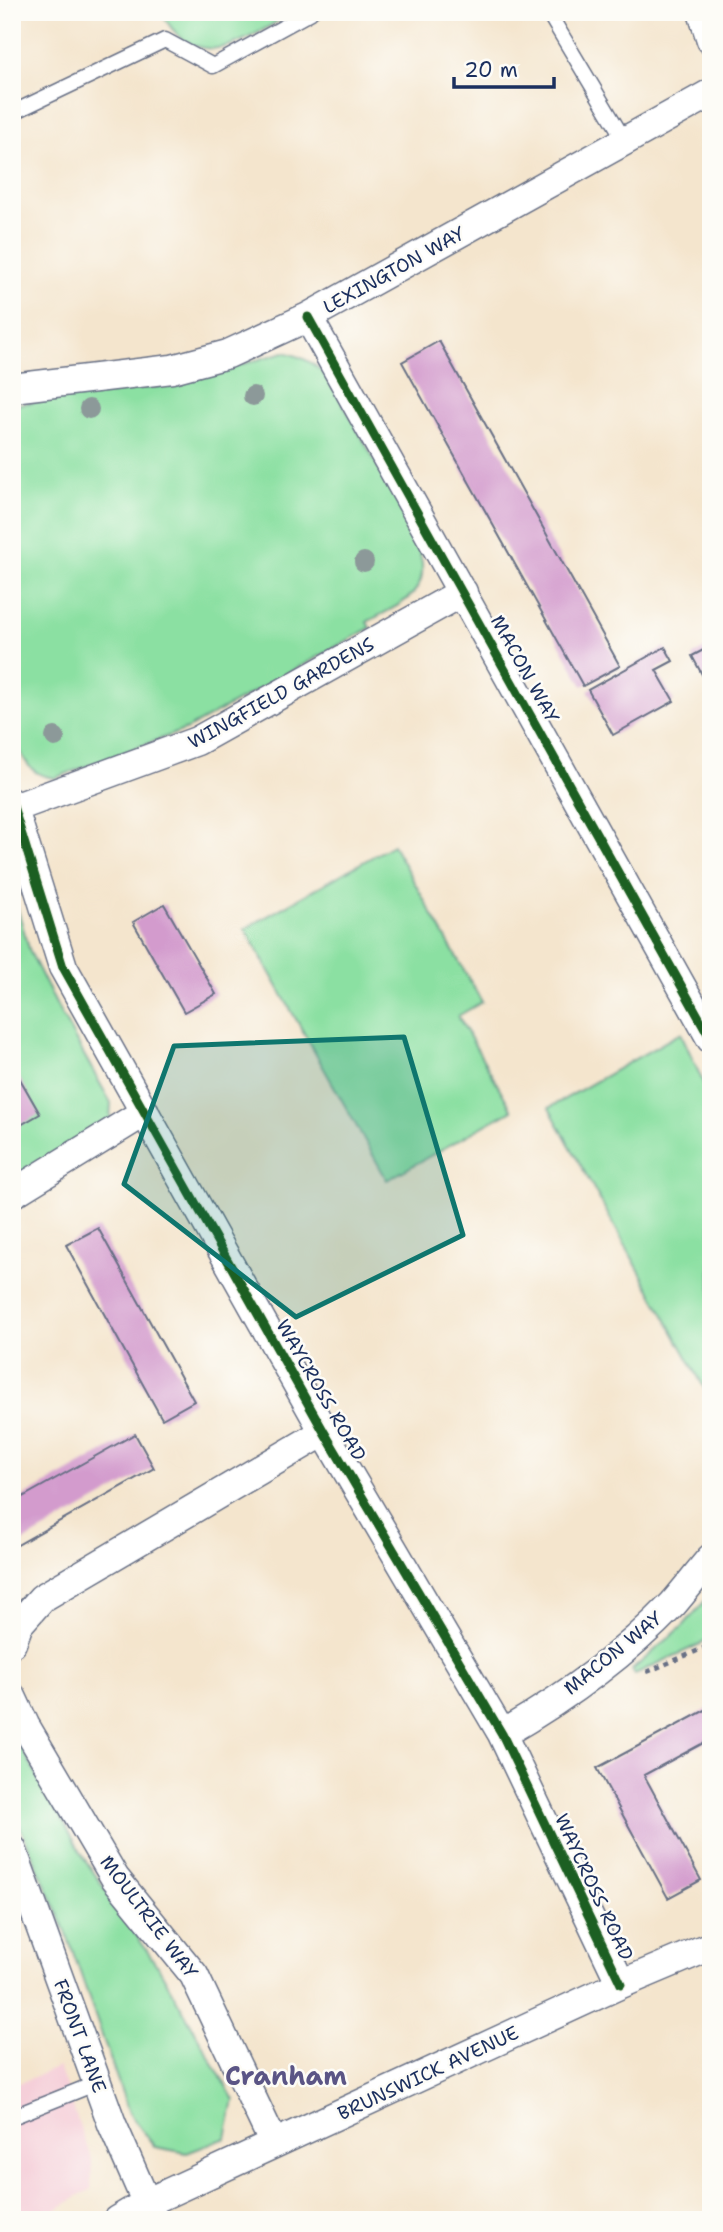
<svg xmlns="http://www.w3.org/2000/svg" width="723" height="2232" viewBox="0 0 723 2232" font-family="'Shantell Sans',sans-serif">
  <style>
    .built { fill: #f5cfd9 }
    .green { fill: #8be0a2; stroke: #538880; stroke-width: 2 }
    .building { fill: #d39bcd }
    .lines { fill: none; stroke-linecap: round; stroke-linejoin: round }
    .service-casing { stroke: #676f85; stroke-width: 17 }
    .minor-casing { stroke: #676f85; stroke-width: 31 }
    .path { stroke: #676f85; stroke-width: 4.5; stroke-dasharray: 5 5; stroke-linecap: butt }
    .service { stroke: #fff; stroke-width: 14 }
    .minor { stroke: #fff; stroke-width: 28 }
    .cycleway-casing { stroke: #fdfcf7; stroke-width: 13 }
    .cycleway { stroke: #1b5e20; stroke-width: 9 }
    .tree { fill: #8c9999 }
    .marked { fill: #0f766e; fill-opacity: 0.2; stroke: #0f766e; stroke-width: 5; stroke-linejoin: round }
    .labels { text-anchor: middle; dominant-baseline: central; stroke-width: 5; stroke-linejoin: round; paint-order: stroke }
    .street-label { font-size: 19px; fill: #1b2f5e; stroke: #fdfcf7 }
    .district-label { font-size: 26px; font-weight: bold; fill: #5b5585; stroke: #fdfcf7 }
  </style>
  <rect width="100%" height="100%" fill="#fdfcf7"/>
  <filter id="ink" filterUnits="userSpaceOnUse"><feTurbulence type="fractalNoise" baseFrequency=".0143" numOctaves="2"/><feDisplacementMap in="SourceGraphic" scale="14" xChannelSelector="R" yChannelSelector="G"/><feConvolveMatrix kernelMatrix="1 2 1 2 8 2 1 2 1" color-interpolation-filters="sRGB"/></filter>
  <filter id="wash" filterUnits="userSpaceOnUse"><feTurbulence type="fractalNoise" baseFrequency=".00686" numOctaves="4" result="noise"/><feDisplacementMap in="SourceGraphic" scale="28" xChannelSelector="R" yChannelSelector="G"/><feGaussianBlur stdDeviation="1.57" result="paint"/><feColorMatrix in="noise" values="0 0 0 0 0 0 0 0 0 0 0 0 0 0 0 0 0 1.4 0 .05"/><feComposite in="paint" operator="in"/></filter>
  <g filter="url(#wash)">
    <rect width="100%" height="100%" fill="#f4e5cd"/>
    <path class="built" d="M59,2067L92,2161L91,2189L39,2220H12V2086Z"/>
    <path class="green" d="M161,12H293C245,40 197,78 161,12Z
      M284,352C304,357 316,364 330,380L425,551L420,554C432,595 397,605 367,622L370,628L187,729L55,778C26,775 25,758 12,735V405L176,384Z
      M393,845L482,1002L458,1016L512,1110L387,1180L245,929Z
      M12,889L30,952L60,1012L111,1103L110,1119L21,1176L12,1160Z
      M681,1033L711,1100V1400L549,1108Z
      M711,1594V1639L635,1674L632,1670L684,1625Z
      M12,1731L84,1858L160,1970L234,2100L226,2138L187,2153L155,2147L129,2113L66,1932L12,1808Z"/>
    <g id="blocks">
      <path class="building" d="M439,341L620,666L583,686L402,362Z
        M711,646V691L692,656Z
        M665,647L673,661L656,670L674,701L613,735L588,690Z
        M164,904L216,994L184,1012L133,922Z
        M12,1065L40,1114L12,1130Z
        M98,1228L194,1401L162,1419L66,1245Z
        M135,1434L154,1468L12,1548V1503Z
        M711,1707V1739L644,1775L701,1880L668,1898L597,1768Z"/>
    </g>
  </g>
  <g filter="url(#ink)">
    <use href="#blocks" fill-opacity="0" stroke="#676f85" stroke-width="2"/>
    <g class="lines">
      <defs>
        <path id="service" d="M548,12L625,141
          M12,113L165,40L213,66L311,12
          M12,2117L97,2083"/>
        <path id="minor" d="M702,12L711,40
          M308,317L711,1039
          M12,388L172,369L228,354L308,317L711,93
          M12,803L63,967L324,1432L502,1734L621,1984
          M14,808L197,741L463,592
          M12,1194L145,1112
          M12,1643L19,1624L42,1598L324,1432
          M12,1697L25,1725L115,1878L194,1975L274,2144
          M502,1734C563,1699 624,1655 673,1604C686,1589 698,1573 711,1558
          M12,1849L112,2124L154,2220
          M117,2220L146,2203L621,1984L711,1946"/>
      </defs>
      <use href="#service" class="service-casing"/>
      <use href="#minor" class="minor-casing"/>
      <path class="path" d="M647,1672L711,1645"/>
      <use href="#service" class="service"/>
      <use href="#minor" class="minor"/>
      <defs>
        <path id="cycleway" d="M308,317L711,1039
          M12,803L63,967L324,1432L502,1734L621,1984"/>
      </defs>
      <use href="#cycleway" class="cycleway-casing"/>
      <use href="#cycleway" class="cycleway"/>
    </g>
    <g class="tree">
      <circle cx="253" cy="396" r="10"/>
      <circle cx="89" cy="409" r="10"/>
      <circle cx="364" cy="562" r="10"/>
      <circle cx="55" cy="737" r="10"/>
    </g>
  </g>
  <path class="marked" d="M404,1037L463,1235L296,1317L124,1184L174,1046Z"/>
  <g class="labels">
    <g class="street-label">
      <text transform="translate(394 270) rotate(-29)">LEXINGTON WAY</text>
      <text transform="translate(525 669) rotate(61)">MACON WAY</text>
      <text transform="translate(281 693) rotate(-29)">WINGFIELD GARDENS</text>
      <text transform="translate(321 1390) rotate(60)">WAYCROSS ROAD</text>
      <text transform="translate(613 1653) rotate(-39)">MACON WAY</text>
      <text transform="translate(594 1887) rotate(65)">WAYCROSS ROAD</text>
      <text transform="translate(149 1917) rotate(53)">MOULTRIE WAY</text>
      <text transform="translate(80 2036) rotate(70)">FRONT LANE</text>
      <text transform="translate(428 2073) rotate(-25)">BRUNSWICK AVENUE</text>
    </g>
    <g class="district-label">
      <text x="286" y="2075">Cranham</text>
    </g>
  </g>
  <rect width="723" height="2232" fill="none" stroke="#fdfcf7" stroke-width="42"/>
  <path d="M454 77v10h100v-10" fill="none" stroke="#1b2f5e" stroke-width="3.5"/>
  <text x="464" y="77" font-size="21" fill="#1b2f5e" stroke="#fdfcf7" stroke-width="5" paint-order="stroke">20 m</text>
</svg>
